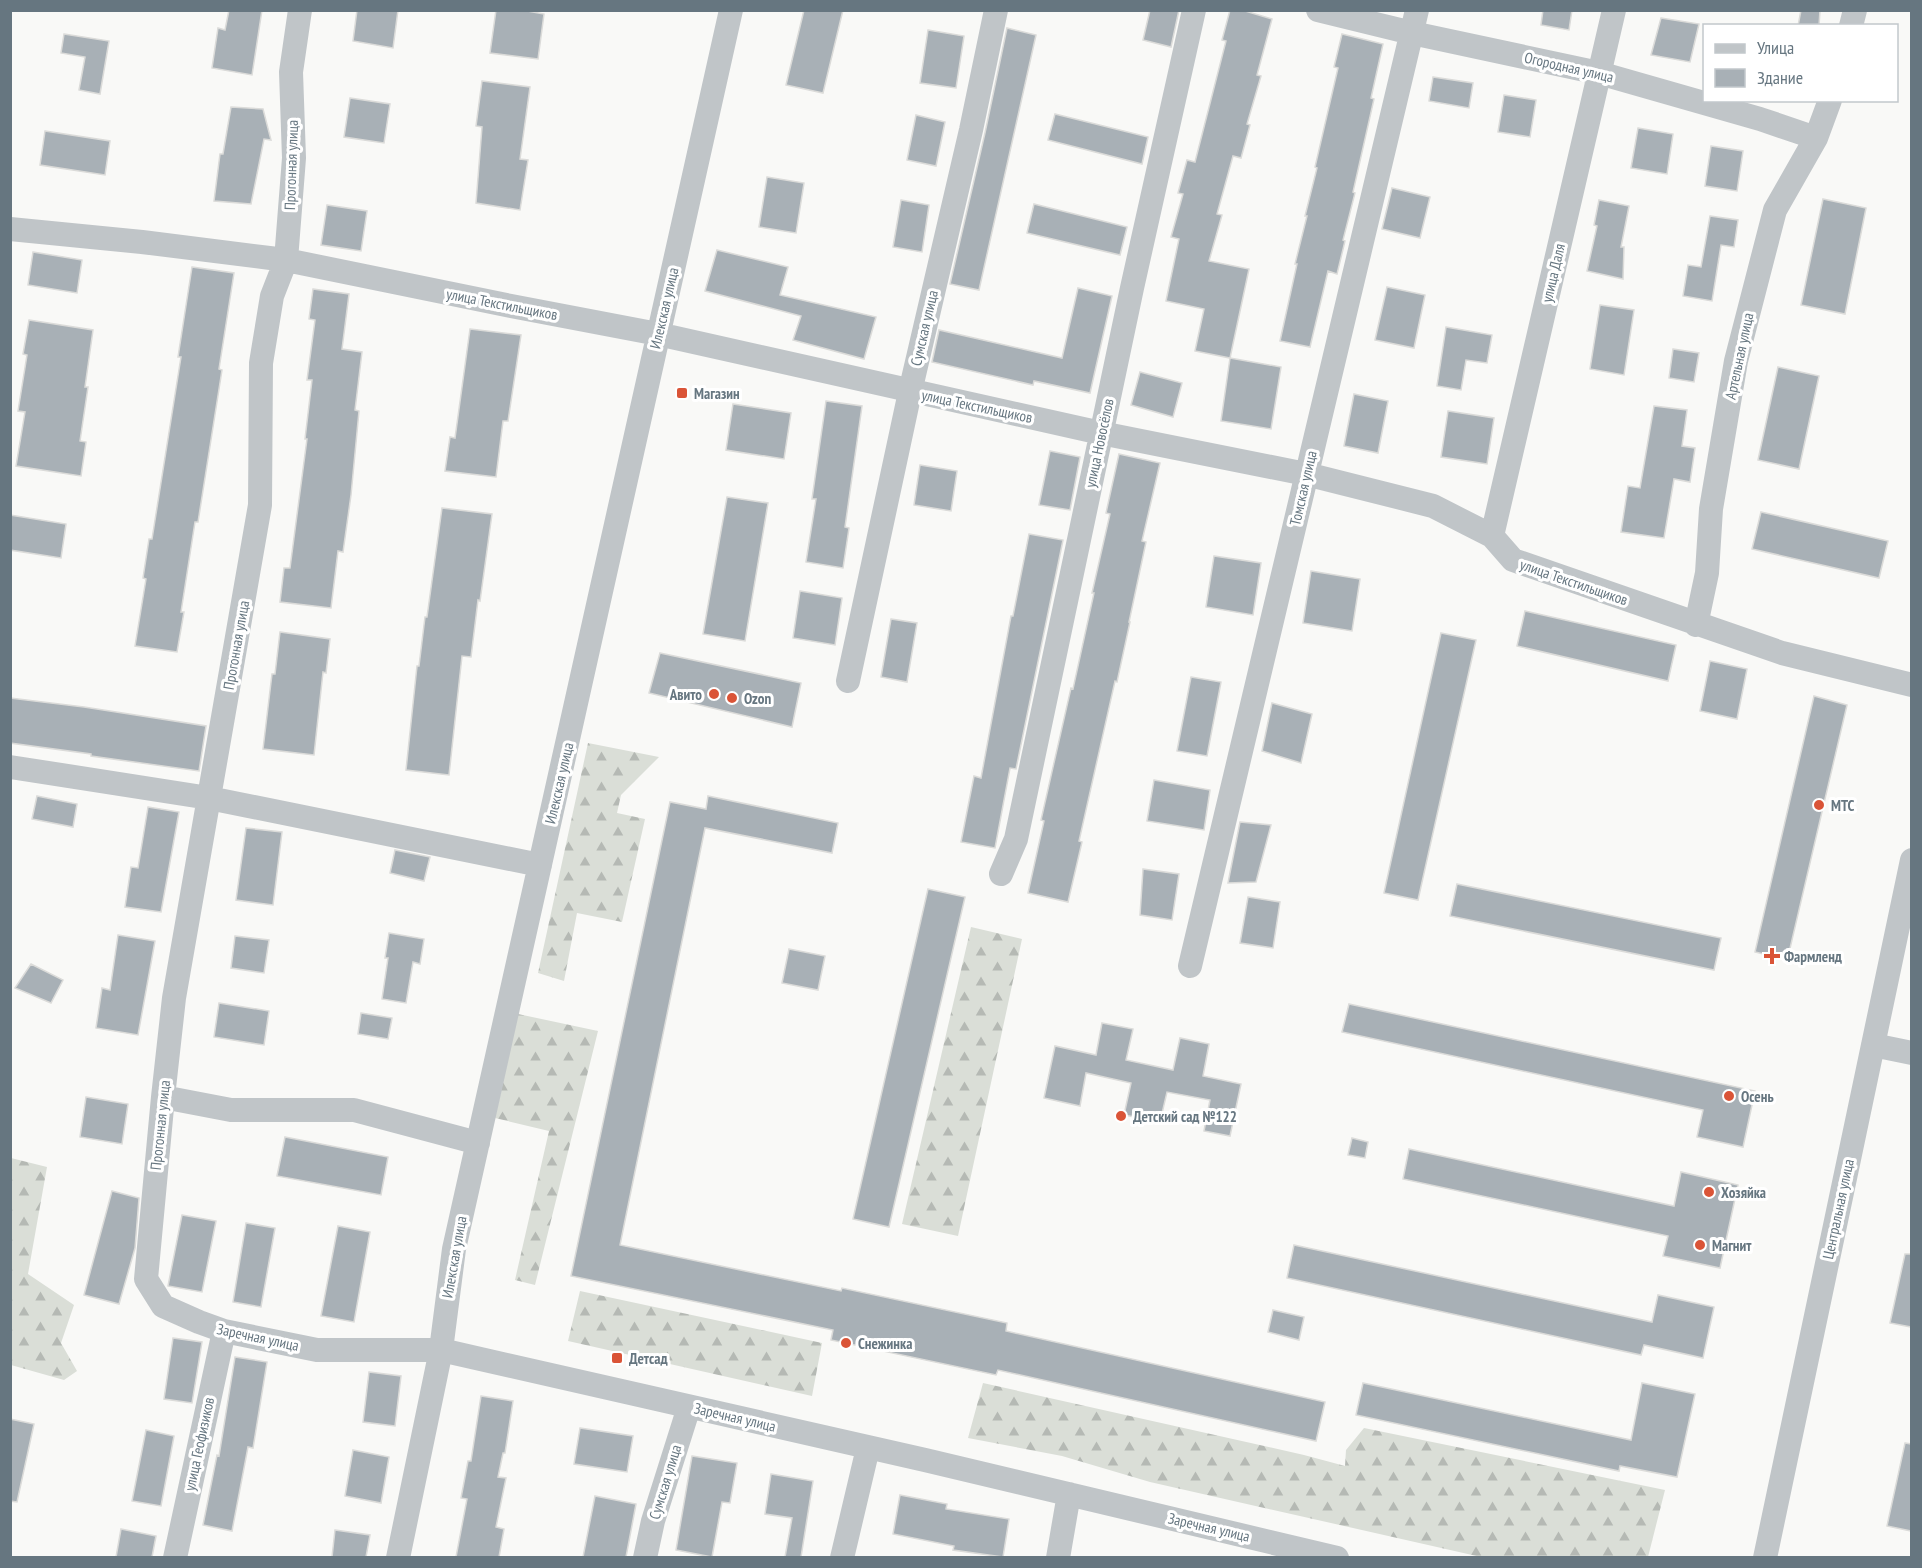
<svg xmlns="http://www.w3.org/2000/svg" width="1922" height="1568" viewBox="0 0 1922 1568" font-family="'PT Sans Narrow',sans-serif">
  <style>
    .forest { fill: url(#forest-firs) }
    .building { fill: #a8b0b6; stroke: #dbdbd9; stroke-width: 1.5 }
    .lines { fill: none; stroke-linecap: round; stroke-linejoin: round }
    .minor { stroke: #c0c5c8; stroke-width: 24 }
    .poi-dot { fill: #da5437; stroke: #fff; stroke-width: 2 }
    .labels { text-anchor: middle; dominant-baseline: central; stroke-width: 6; stroke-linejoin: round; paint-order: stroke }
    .street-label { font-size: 15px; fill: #667680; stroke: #fff }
    .poi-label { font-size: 15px; font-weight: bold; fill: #667680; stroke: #fff; text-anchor: start }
  </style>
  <defs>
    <pattern id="forest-firs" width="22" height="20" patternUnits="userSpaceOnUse" patternTransform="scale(1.5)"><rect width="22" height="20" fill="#daded7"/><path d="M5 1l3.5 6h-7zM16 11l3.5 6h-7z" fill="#b5b9b4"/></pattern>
  </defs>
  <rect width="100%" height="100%" fill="#f9f9f7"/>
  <path class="forest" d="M588,743L659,757L621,795L617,813L645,819L622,922L577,913L564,981L538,973Z
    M971,927L1022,939L958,1236L902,1224Z
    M518,1014L598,1031L535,1285L515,1280L549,1131L495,1118Z
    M11,1158L47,1167L28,1274L74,1305L61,1343L77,1371L64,1380L11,1365Z
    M580,1291L822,1343L812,1396L568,1341Z
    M983,1383L1304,1455L1345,1466L1346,1450L1364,1428L1665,1490L1648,1557H1481L1150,1482L1062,1456L968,1438Z"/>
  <path class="building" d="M229,10H262L252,75L212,68L218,28L225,30Z
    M357,10H398L393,48L353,41Z
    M496,10H522L544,14L538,59L490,53Z
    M804,10H843L823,93L786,85Z
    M1150,10H1179L1171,47L1143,40Z
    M1230,10H1242L1272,19L1257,75L1261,76L1247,124L1250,125L1241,158L1233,156L1217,214L1222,215L1209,261L1249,269L1230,358L1195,351L1204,309L1166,301L1179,239L1171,237L1183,194L1178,193L1187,160L1195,162L1226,41L1222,40Z
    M1543,10H1572L1569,30L1541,25Z
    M1801,10H1820L1819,26H1798Z
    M1661,18L1699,24L1690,62L1651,55Z
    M1007,28L1036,35L979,290L950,284L985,133Z
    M928,30L964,36L956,88L920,83Z
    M64,34L109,41L100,94L79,90L85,57L61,53Z
    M1342,34L1383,44L1371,98L1374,99L1353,192L1355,193L1343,240L1345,241L1337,274L1328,271L1310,347L1280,341L1297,264H1295L1307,216H1305L1317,168L1315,167L1338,68L1334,67Z
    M1433,77L1473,83L1469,108L1429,101Z
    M482,81L530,87L520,159L528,160L520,210L476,203L482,127L476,126Z
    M1504,95L1536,100L1530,137L1498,132Z
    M350,98L390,104L384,143L344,137Z
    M231,107L263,109L271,140L264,139L251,204L214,201L220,154H223Z
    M1055,114L1148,137L1142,164L1048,140Z
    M916,115L945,122L936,166L907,160Z
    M1638,128L1673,134L1667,174L1631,168Z
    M45,131L110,141L105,175L40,165Z
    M1711,146L1743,151L1737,191L1705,186Z
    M767,177L804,183L796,233L759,227Z
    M1392,188L1430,197L1420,238L1382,229Z
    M1823,199L1866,208L1845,314L1801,305Z
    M901,200L929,205L922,252L893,247Z
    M1599,200L1629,206L1621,247H1624L1623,279L1587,271L1597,226L1594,225Z
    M1034,204L1127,227L1120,255L1027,233Z
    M327,205L367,211L361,251L321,245Z
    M1710,216L1738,220L1734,247L1721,245L1712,301L1683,296L1688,265L1701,267Z
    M717,250L788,267L780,295L876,317L864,359L793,340L801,316L705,291Z
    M33,252L82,260L77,293L28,285Z
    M192,267L234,273L219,369L222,370L198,522H195L181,612H184L177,652L135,646L146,579L143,578L149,539H152L181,357H178Z
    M1387,287L1425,295L1414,348L1375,340Z
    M1078,288L1112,296L1090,393L1034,381L1033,385L932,362L939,330L1062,358Z
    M313,289L349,294L342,349L362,352L355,410L359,411L351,495L343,552L338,551L331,608L280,602L284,568H290L307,439H305L312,380H307L315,320L309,319Z
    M1600,305L1634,310L1624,375L1590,369Z
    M29,320L93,330L85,387H88L80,441L86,442L81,476L16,466L25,412L18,411L27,355L23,354Z
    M1446,327L1492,335L1487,363L1466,360L1461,390L1437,386Z
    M470,329L521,335L508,421H503L496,477L445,471L450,437L455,438Z
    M1673,349L1699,353L1694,382L1669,378Z
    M1230,358L1281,367L1271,429L1221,421Z
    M1778,367L1819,376L1799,469L1758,460Z
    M1140,372L1182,383L1173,417L1131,405Z
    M1354,394L1388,401L1378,453L1344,446Z
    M826,401L862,406L845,527L849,528L843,568L806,562L816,499H812Z
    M733,404L791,413L784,459L726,450Z
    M1654,406L1687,410L1682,446L1695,448L1690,482L1674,479L1664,538L1621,532L1628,486L1640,488Z
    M1448,411L1494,418L1487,464L1441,457Z
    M1050,451L1080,457L1070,510L1039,505Z
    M1119,454L1160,463L1142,541L1146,542L1129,622H1130L1117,682L1115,681L1079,841L1082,842L1068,902L1028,893L1044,821L1041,820L1071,688L1073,689L1094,593H1092L1110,514L1106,513Z
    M920,465L957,471L951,511L914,505Z
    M727,497L768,503L745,641L703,634Z
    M442,508L492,514L480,601L478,600L471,657L462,656L449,775L406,770L417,666H419L425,617H427Z
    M1761,512L1888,541L1879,578L1752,549Z
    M10,515L66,524L61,558L10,550Z
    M1029,534L1063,540L1016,769L1010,768L995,848L961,842L974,776L981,778L1011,616H1013Z
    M1214,556L1261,563L1253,615L1206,607Z
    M1311,571L1360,579L1352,631L1303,623Z
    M800,591L842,598L835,645L793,638Z
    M1525,611L1676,645L1668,681L1517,646Z
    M891,619L917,623L907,682L881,677Z
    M280,632L330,639L326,673L323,672L314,755L263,749L272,674H275Z
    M1441,633L1476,640L1418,900L1384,893Z
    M660,653L801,683L792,727L649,693Z
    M1710,661L1747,669L1737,719L1700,711Z
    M1191,677L1221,682L1207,756L1177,751Z
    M1814,696L1847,705L1788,957L1772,956L1755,952Z
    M10,698L84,707L206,726L199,771L91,756V754L10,743Z
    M1272,703L1312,714L1301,763L1262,751Z
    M1154,780L1210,790L1204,830L1147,821Z
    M37,796L77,804L73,827L32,819Z
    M708,796L838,823L832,853L705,828L620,1245L841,1291L842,1288L1007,1323L1006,1331L1325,1402L1316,1441L998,1370L996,1375L831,1340L833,1330L571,1276L670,802L706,809Z
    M148,807L179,812L161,912L125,907L131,867L138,868Z
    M1240,822L1271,825L1256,882L1228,883Z
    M246,828L282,832L273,905L236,900Z
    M395,850L430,857L424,881L390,873Z
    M1143,869L1179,874L1172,920L1140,915Z
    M1457,884L1721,938L1714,970L1450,916Z
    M928,889L965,897L889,1227L853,1219Z
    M1248,897L1280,902L1273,948L1240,943Z
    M389,933L424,939L420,964L413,962L406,1003L382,999L388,958H385Z
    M118,935L155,941L138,1035L96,1028L102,988L110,990Z
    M235,936L269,940L264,973L231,968Z
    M789,949L825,956L818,990L782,983Z
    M31,964L63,980L51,1003L15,988Z
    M219,1003L269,1011L264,1045L214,1037Z
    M1349,1004L1755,1091L1743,1147L1697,1137L1703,1110L1342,1032Z
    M361,1013L392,1018L388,1039L358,1034Z
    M1102,1023L1133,1029L1126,1060L1173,1070L1180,1038L1209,1044L1203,1076L1241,1084L1230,1136L1204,1131L1210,1100L1167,1092L1160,1122L1124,1115L1131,1083L1086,1073L1080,1106L1044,1098L1055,1046L1096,1055Z
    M86,1097L128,1104L122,1144L80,1137Z
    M285,1137L388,1157L381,1195L277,1176Z
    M1352,1138L1368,1142L1365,1158L1348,1155Z
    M1409,1149L1674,1206L1681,1172L1738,1185L1720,1268L1663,1256L1668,1236L1403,1179Z
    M112,1191L139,1198L135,1248L119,1304L84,1295Z
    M182,1215L216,1221L202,1292L168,1286Z
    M246,1223L275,1228L261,1307L233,1302Z
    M338,1226L370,1232L354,1322L321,1316Z
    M1294,1245L1652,1322L1658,1295L1714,1307L1703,1358L1644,1345L1641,1355L1287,1278Z
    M1905,1254H1911V1327L1890,1323Z
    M1273,1310L1304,1317L1299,1340L1268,1332Z
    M173,1338L202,1342L192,1403L164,1399Z
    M235,1357L267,1362L253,1448L248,1447L232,1531L203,1525L217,1455L219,1456Z
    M369,1372L401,1376L395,1426L363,1422Z
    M1363,1383L1631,1440L1642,1383L1695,1394L1677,1477L1620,1466L1619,1471L1356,1415Z
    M481,1396L513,1401L505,1453H503L498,1477L506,1478L496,1527L504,1529L499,1557H456L467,1499L461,1498L468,1461H471Z
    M10,1419L34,1424L17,1502L10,1501Z
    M580,1428L633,1436L627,1472L574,1464Z
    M146,1430L174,1436L161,1506L132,1501Z
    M1905,1443L1911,1444V1531L1887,1526Z
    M353,1450L389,1457L381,1503L345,1496Z
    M692,1456L737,1463L730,1503L722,1502L712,1557L676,1550Z
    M771,1474L813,1481L801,1557H785L792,1518L765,1514Z
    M900,1495L947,1504L946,1509L1009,1519L1003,1557L953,1550L954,1546L893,1534Z
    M595,1496L636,1504L626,1557H583Z
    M121,1529L156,1536L152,1557H116Z
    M335,1530L370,1535L366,1557H332Z"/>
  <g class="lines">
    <path class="minor" d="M300,10L291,72L294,158L286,260L272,296L261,363L260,505L174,998L163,1097L146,1279L163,1306L199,1322L224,1331L317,1350H441L925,1460L1337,1558
      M1318,10L1412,33L1599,73L1760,119L1816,138
      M1851,26L1855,10
      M10,229L142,242L286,260L511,306L658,334L1101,433L1306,474L1433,506L1492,536L1513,560L1782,653L1912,685
      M1492,536L1614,10
      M1696,625L1707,573L1711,509L1736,361L1775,210L1816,138L1830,100
      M848,681L910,392L971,130L996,10
      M10,767L209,798L540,865
      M1001,874L1016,839L1132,288L1194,10
      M1190,966L1417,10
      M1873,1045L1912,1053
      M163,1097L231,1110H354L478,1143
      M175,1558L224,1331
      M398,1558L441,1350L454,1249L731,10
      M645,1558L653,1521L689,1407
      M842,1558L868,1448
      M1058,1558L1069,1494
      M1765,1558L1912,860"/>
  </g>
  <g class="poi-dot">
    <rect x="676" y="387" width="12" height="12" rx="3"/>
    <circle cx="714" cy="694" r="6"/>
    <circle cx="732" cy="698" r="6"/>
    <circle cx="1819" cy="805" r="6"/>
    <path d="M1769 947h6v6h6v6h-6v6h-6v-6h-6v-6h6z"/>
    <circle cx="1729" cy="1096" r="6"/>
    <circle cx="1121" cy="1116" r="6"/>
    <circle cx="1709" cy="1192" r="6"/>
    <circle cx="1700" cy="1245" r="6"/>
    <circle cx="846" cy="1343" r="6"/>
    <rect x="611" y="1352" width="12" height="12" rx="3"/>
  </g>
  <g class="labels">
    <g class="street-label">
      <text transform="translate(1569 67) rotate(13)">Огородная улица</text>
      <text transform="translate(291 165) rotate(-88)">Прогонная улица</text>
      <text transform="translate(1553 273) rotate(-77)">улица Даля</text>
      <text transform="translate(502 304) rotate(11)">улица Текстильщиков</text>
      <text transform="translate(664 308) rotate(-77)">Илекская улица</text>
      <text transform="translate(924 328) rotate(-77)">Сумская улица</text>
      <text transform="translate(1739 356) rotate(-78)">Артельная улица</text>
      <text transform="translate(977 406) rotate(12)">улица Текстильщиков</text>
      <text transform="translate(1099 443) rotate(-78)">улица Новосёлов</text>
      <text transform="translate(1303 488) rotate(-77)">Томская улица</text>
      <text transform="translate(1574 582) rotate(19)">улица Текстильщиков</text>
      <text transform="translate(236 645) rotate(-80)">Прогонная улица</text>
      <text transform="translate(559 783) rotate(-77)">Илекская улица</text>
      <text transform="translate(160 1125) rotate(-84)">Прогонная улица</text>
      <text transform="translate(1838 1209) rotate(-78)">Центральная улица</text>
      <text transform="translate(454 1257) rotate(-80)">Илекская улица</text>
      <text transform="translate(258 1337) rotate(12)">Заречная улица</text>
      <text transform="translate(735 1417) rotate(13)">Заречная улица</text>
      <text transform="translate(199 1444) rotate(-78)">улица Геофизиков</text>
      <text transform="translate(665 1482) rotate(-73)">Сумская улица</text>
      <text transform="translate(1209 1527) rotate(13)">Заречная улица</text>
    </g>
    <g class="poi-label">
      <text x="694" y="393">Магазин</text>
      <text x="702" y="694" text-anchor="end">Авито</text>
      <text x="744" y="698">Ozon</text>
      <text x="1831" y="805">МТС</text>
      <text x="1784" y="956">Фармленд</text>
      <text x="1741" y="1096">Осень</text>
      <text x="1133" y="1116">Детский сад №122</text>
      <text x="1721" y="1192">Хозяйка</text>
      <text x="1712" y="1245">Магнит</text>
      <text x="858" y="1343">Снежинка</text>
      <text x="629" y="1358">Детсад</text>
    </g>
  </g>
  <rect width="1922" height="1568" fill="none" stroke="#667680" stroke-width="24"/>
  <rect x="1703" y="24" width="195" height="78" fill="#ffffff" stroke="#c2c8cc" stroke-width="1.5"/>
  <rect x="1715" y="44" width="30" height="9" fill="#c0c5c8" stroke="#c2c8cc" stroke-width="1.5"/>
  <text x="1757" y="54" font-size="18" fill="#667680">Улица</text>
  <rect x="1715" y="69" width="30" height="18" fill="#a8b0b6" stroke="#c2c8cc" stroke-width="1.5"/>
  <text x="1757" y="84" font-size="18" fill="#667680">Здание</text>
</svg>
